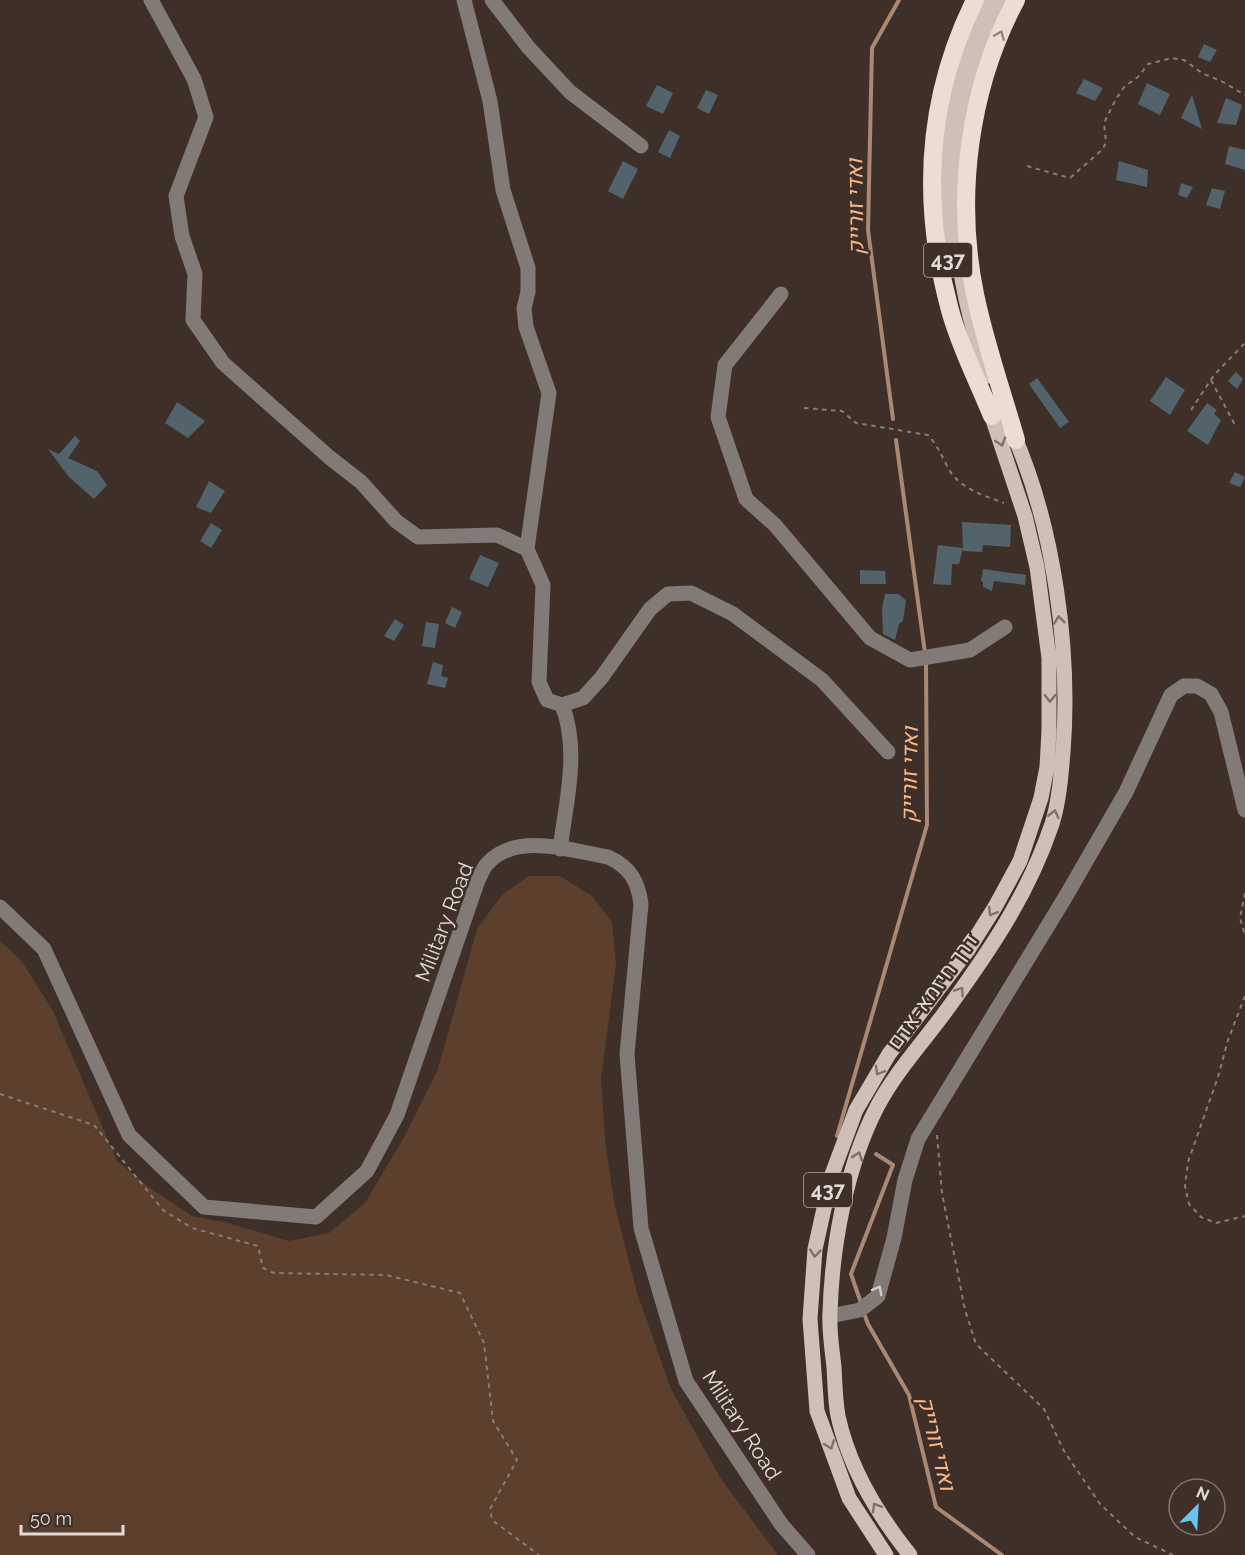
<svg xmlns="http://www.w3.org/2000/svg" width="1245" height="1555" viewBox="0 0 1245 1555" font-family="Raleway,Heebo,sans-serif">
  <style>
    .green { fill: #5c3f2c }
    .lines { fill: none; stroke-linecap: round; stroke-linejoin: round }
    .stream { stroke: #aa8873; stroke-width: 4 }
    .building { fill: #53636c }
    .path { stroke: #887c75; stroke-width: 2; stroke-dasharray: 4.5 4.5; stroke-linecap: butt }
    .minor { stroke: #817a76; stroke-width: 15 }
    .major { stroke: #cfc0b7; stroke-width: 15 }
    .highway { stroke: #eddcd1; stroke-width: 18 }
    .oneway { stroke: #96867c }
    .oneway2 { stroke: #7f7168 }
    .oneway3 { stroke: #d5ccc8 }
    .labels { text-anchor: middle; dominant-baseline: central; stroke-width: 5; stroke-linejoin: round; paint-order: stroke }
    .shield { fill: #3e3028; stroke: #b2a8a2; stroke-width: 1.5 }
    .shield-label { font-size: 20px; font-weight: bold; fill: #e4dbd6 }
    .street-label { font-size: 21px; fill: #e4dbd6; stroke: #3e3028 }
    .water-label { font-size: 22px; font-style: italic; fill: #fcb689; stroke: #3e3028 }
  </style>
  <rect width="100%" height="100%" fill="#3e3028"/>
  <path class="green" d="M529,876H560L592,896L612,922L616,964L601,1079L605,1139L614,1202L637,1293L671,1389L721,1479L778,1555H0V941L21,960L53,1011L117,1161L150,1188L192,1216L224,1222L289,1241L329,1233L365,1203L403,1139L438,1069L477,929L502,895Z"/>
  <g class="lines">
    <path class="stream" d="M893,419L868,230L872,48L899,0
      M896,440L925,653
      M837,1136L927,825L926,661
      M860,1300L851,1274L893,1165L876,1154
      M865,1316L868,1324L909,1395L936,1507L1002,1555"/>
  </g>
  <path class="building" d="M1204,44L1217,50L1210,62L1198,57Z
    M1084,79L1103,88L1095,101L1076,93Z
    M1147,83L1170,94L1160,115L1138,104Z
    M657,85L673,93L663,114L646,106Z
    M706,90L718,95L709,114L697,108Z
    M1192,95L1202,129L1181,118Z
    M1226,98L1242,105L1236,125L1217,123Z
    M669,130L680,136L670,158L658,152Z
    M1229,146L1245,150V170L1225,164Z
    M623,161L638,169L623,199L608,191Z
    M1119,161L1148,170L1147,187L1116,180Z
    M1181,183L1193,187L1187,198L1178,195Z
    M1212,188L1225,191L1220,209L1206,205Z
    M1236,372L1243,379L1237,389L1228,381Z
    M1166,377L1185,390L1170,415L1150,401Z
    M1037,378L1069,422L1060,428L1029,384Z
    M177,402L205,421L188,438L165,423Z
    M1207,403L1217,410L1214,414L1221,420L1208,445L1187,431Z
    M75,436L80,441L68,458L97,471L107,485L94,499L69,477L48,449L59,454Z
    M1235,472L1245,477L1240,487L1229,483Z
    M209,481L225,491L211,513L196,507Z
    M962,522L1011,525L1010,547L983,545L982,552L963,551Z
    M211,523L222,530L211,548L200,541Z
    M938,545L963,548L959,564H952L951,585L933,584Z
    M480,555L499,563L488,587L469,579Z
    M983,569L1026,575L1025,585L994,581L992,591L983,587V582L981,581Z
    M860,570L885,571L886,584H860Z
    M885,594H898L906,600L903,621L899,624L895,640L883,634L882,608Z
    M452,607L462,612L455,628L445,623Z
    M395,619L404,625L394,641L384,636Z
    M426,622L439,624L435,648L422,646Z
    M433,662L443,665L441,676L448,678L445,688L427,684Z"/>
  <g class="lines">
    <path class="path" d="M1027,166L1070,178L1103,149L1106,142L1104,123L1116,99L1124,87L1139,76L1148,64L1172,58L1184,60L1202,73L1223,82L1245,95
      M1211,380L1235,425
      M804,408L842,411L856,423L928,435C937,445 942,456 948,468C960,489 983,495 1004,503
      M1191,410L1214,375L1245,343
      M1245,893L1240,918L1245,935
      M1245,996L1228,1040L1218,1077L1188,1162L1185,1186L1189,1204L1201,1217L1216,1223L1245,1216
      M0,1094L94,1125L163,1210L192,1228L258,1246L263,1268L274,1273L386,1275L460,1293L484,1343L493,1421L517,1460L490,1509L492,1520L539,1555
      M937,1135L942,1193L965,1310L976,1344L1044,1409L1064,1451L1100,1504L1135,1537L1173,1555"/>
    <path class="minor" d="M151,0L194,79L206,117L176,196L182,236L195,274L193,320L223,363L329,457L361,482L396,521L418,537L497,535L527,549L543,585L539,682L547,700L562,705L583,698L602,677L650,609L668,594L691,593L733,614L822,680L888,752
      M464,0L490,101L503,190L528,268V292L524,308L526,327L549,393L527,549
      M492,0L528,47L570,92L641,146
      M781,294L725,365L718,417L746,499L775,525L870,638L910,660L970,650L1005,627
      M560,849C566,802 580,750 562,705
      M0,907L44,949L129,1135L204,1207L316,1217L367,1171L397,1115L478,880C481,875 483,868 487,864C516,831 572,851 608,857C630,867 638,881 641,904L627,1054L641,1228L686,1381L781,1524L808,1555
      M830,1316L860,1310L878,1296L894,1238L905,1180L918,1139L1066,896L1126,792L1171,695L1184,686H1197L1211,694L1221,712L1245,810"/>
    <path class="major" d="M948,258C932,171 952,79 988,0
      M989,376C943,256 940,116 1000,0
      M886,1555L849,1498L817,1411L810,1319L815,1249L831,1177L856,1110L889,1054L968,950L995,907L1020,861L1041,798L1047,767L1049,731V658L1037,567L1025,516L988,405
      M910,1555C878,1515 849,1467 838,1416C835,1400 835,1383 834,1367C832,1349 829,1331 830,1313C832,1246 846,1167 877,1107C897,1069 927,1038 951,1004C993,946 1029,892 1052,824C1059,802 1061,776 1063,752C1071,650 1054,525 1012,431"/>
    <path class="highway" d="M975,0C926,99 921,204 950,310C960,347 978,381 992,416
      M1016,440C1002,391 985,343 975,294C955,196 969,88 1016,0"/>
  </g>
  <defs><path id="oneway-chevron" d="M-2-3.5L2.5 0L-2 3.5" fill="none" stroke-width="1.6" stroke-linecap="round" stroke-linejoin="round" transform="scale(1.5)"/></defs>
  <use class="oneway" href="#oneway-chevron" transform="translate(1000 35) rotate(-67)"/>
  <g class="oneway2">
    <use href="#oneway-chevron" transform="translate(1001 442) rotate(72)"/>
    <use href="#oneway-chevron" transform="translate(1059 620) rotate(-96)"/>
    <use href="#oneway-chevron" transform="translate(1050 698) rotate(91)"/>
    <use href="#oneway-chevron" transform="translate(1054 814) rotate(-77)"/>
    <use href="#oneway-chevron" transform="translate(992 912) rotate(122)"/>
    <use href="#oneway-chevron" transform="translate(960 991) rotate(-56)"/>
    <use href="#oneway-chevron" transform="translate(879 1071) rotate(120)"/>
    <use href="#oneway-chevron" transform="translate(858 1156) rotate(-71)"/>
    <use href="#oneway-chevron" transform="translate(815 1253) rotate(96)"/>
    <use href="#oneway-chevron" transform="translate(830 1445) rotate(69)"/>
    <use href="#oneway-chevron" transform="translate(876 1507) rotate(-121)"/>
  </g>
  <use class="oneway3" href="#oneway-chevron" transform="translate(878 1290) rotate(-61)"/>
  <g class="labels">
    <g class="shield">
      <rect x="924" y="243" width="48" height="34" rx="4.5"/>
      <rect x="804" y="1173" width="48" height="34" rx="4.5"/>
    </g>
    <g class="shield-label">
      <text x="948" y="260">437</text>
      <text x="828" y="1190">437</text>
    </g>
    <g class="street-label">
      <text transform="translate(444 922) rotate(-69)">Military Road</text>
      <text transform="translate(932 991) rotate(-54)">דרך חיזמא-אדם</text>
      <text transform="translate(742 1425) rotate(57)">Military Road</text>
    </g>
    <g class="water-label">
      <text transform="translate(855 207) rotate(-91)">ואדי זורייק</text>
      <text transform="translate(909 775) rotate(-89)">ואדי זורייק</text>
      <text transform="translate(937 1443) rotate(76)">ואדי זורייק</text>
    </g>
  </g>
  <g transform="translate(1197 1507) rotate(24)"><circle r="28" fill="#3e3028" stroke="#80746e" stroke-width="1.5"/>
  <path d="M0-4.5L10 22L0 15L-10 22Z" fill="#68c4f0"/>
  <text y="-9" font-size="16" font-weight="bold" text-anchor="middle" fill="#e4dbd6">N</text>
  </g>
  <path d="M21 1525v9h102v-9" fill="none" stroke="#e4dbd6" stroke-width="3"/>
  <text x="30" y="1525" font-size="18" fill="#e4dbd6" stroke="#3e3028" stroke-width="4.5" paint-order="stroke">50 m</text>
</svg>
